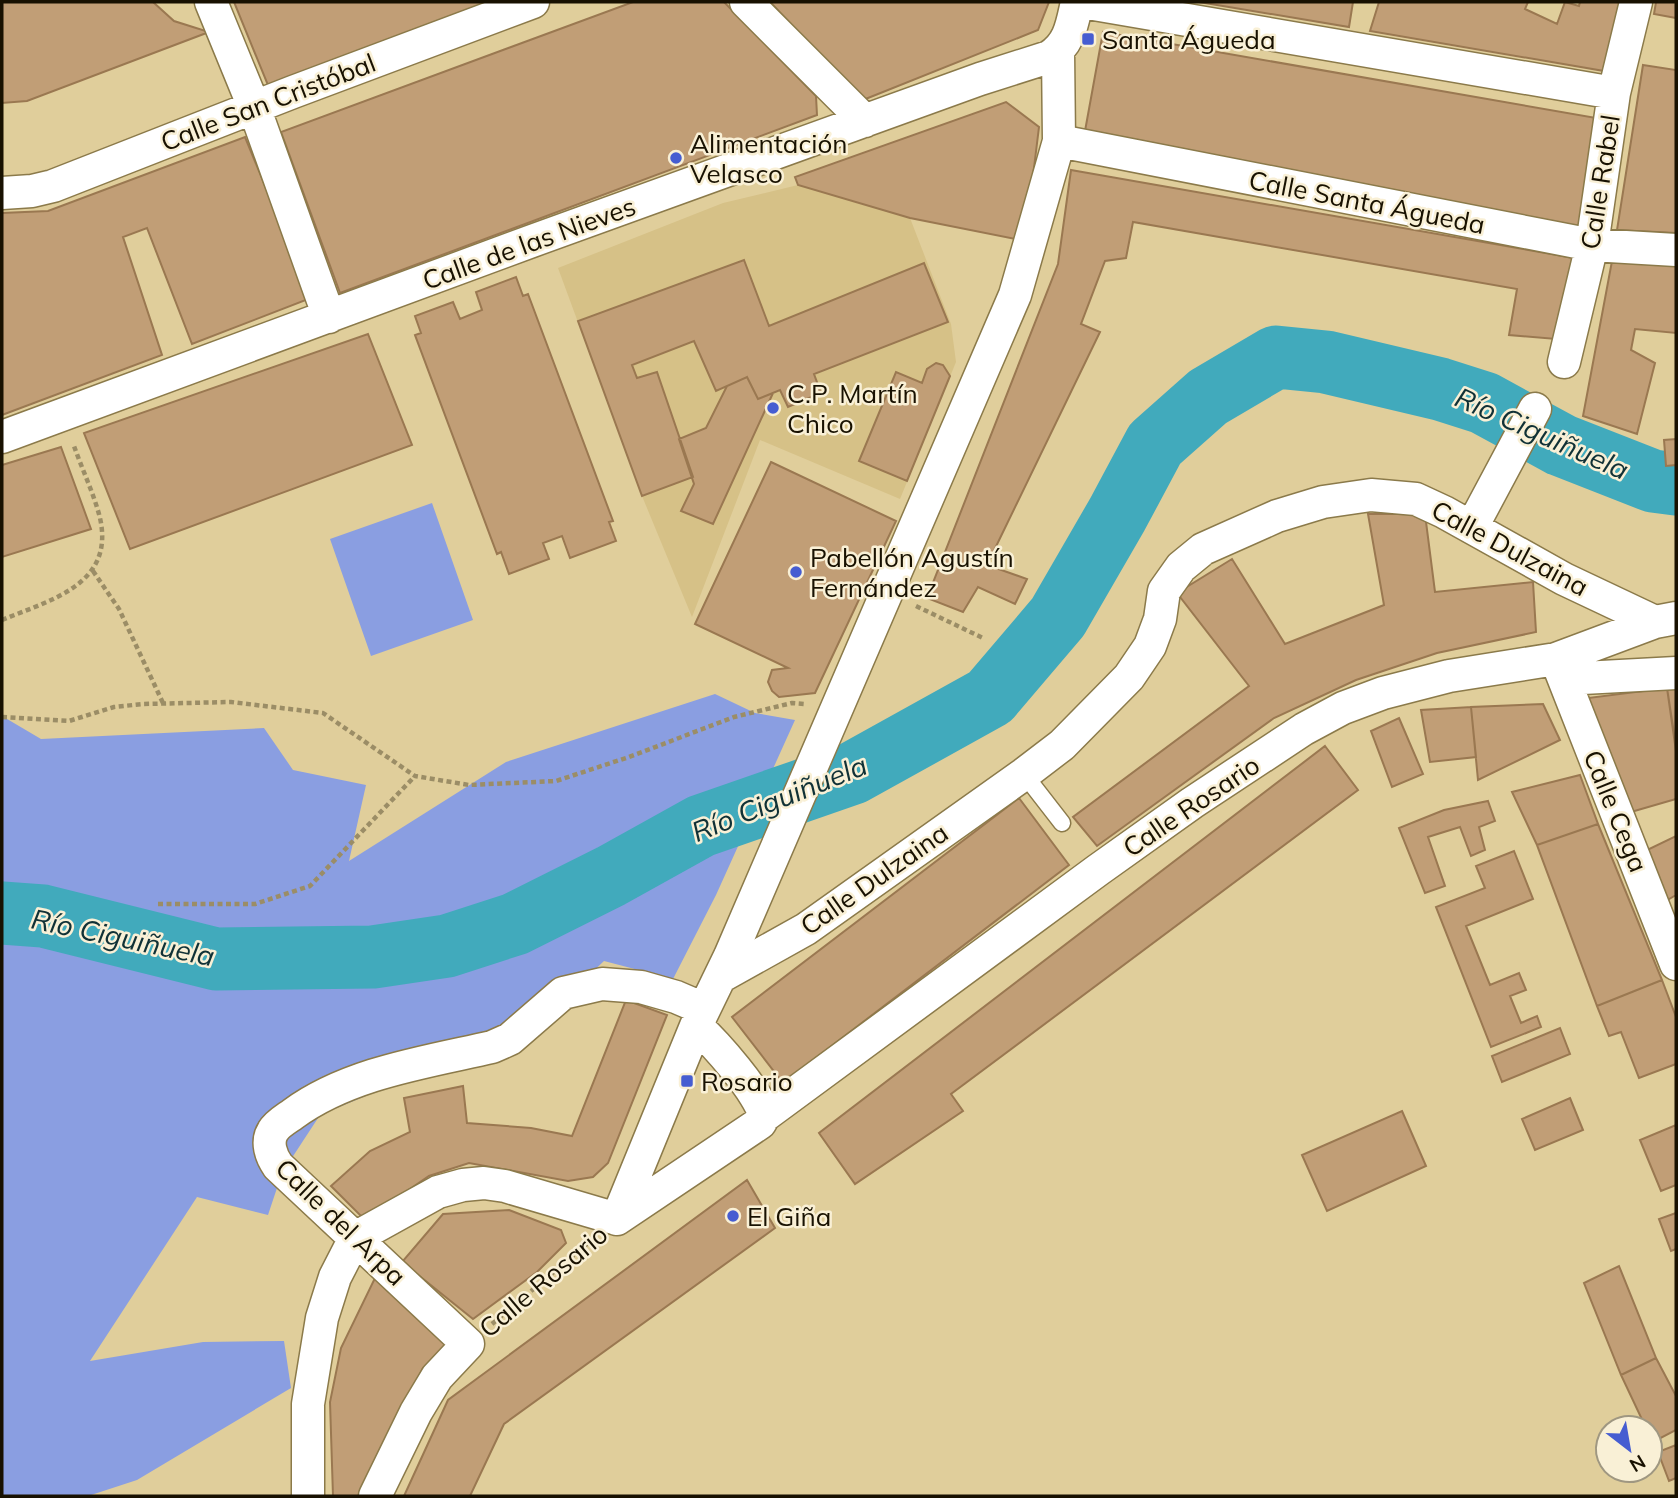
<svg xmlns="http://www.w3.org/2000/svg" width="1678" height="1498" viewBox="0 0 1678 1498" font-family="Mulish,sans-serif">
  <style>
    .built { fill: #d6c187 }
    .green { fill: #8a9ee1 }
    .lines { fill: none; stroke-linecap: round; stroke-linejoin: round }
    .river { stroke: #41aabc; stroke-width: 63 }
    .building { fill: #c19e76; stroke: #9a7851; stroke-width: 2 }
    .lane-casing { stroke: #8b7a4a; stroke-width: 19 }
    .street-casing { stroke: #8b7a4a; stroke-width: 35 }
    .path { stroke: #9b8d66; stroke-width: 4.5; stroke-dasharray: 5 3.5; stroke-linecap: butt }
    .lane { stroke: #fff; stroke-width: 16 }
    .street { stroke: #fff; stroke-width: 32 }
    .poi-dot { fill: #465dd1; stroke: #f9f0d6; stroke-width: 2.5 }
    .labels { text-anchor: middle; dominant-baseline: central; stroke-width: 5; stroke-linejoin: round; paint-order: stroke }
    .poi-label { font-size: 26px; fill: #181101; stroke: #f9f0d6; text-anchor: start }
    .street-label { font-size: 26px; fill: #181101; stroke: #f9f0d6 }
    .water-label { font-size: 28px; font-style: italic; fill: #103136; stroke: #f9f0d6 }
  </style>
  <rect width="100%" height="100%" fill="#e0ce9b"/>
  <path class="built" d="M798,185L910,218L951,324L956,362L900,499L760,440L692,617L642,496L558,268L723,203Z"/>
  <path class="green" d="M432,503L473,620L371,656L330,539Z
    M715,694L755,713L795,720L716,895L673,979L604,961L565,998L485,1046L320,1115L282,1173L268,1215L197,1197L90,1361L203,1342L284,1341L291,1388L137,1480L88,1496H2V716L41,739L264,728L293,770L366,785L349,861L506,762Z"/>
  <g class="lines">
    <path class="river" d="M2,913L43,916L216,959L373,957L447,946L515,924L611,876L701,826L853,773L990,697L1058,617L1117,515L1155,444L1208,397L1276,357L1326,362L1440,389L1484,403L1561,445L1653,481L1676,484"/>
  </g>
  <path class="building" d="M2,2H153L174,21L209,32L27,101L2,103Z
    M234,2H521L272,95Z
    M633,2H724L816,96L817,115L340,293L281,132Z
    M770,2H1049L1038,30L863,100Z
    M1199,2H1353L1349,27Z
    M1379,2H1528L1525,9L1557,24L1565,2L1579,6L1580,2H1622L1610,72L1370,31Z
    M1656,2H1676V18L1654,14Z
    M1103,32L1602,119L1583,230L1083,142Z
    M1643,65L1676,70V233L1617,230Z
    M1006,102L1039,127L1025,241L910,218L798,185L795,177Z
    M245,137L311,298L192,344L147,228L123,237L162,355L2,415V213L48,211Z
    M1071,170L1574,258L1556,339L1509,335L1517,289L1133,222L1126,258L1105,261L1081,324L1100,332L987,565L1027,579L1015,604L978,587L963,612L927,598L1058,264Z
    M744,260L769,326L924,263L948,322L814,374L821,393L788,407L780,390L758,399L747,377L716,391L694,341L632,365L637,378L657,372L693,477L642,496L578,321Z
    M1612,261L1676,264V333L1635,329L1631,350L1655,363L1637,434L1583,416Z
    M516,277L523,296L528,294L613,521L609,522L616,541L570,558L562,536L543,543L549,559L509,574L501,552L497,554L415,335L421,333L415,316L453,302L460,319L482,310L476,292Z
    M368,334L412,445L130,549L84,433Z
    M936,363L943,365L950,376L907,481L859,461L896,372L922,383L927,369Z
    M747,377L758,399L773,393L713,524L681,511L694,484L679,439L706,428L727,386Z
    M1676,439V465L1666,466L1664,440Z
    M61,447L91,529L2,557V465Z
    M771,462L896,521L815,693L779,697L772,691L768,682L772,670L788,668L695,624Z
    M1368,514H1425L1435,592L1533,582L1536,632L1437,653L1356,680L1274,718L1097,846L1073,817L1249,686L1177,593L1232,559L1285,644L1384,605Z
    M1676,687V739L1675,740L1667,688Z
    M1667,688L1676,751V799L1631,812L1588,698Z
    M1543,704L1560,740L1478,780L1471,707Z
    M1471,707L1476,757L1430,762L1421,710Z
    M1399,718L1423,774L1392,787L1371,731Z
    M1325,746L1358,790L951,1094L963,1111L855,1184L819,1133Z
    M1580,775L1598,824L1537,845L1512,792Z
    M1019,798L1069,865L783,1083L732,1017Z
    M1488,801L1495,821L1479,827L1485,850L1471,856L1460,827L1428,837L1445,886L1425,893L1399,828L1444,810Z
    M1598,824L1662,980L1597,1006L1537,845Z
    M1676,836V895L1664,902L1645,851Z
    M1514,851L1533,899L1466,926L1490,985L1519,973L1526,990L1510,996L1521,1023L1537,1016L1541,1027L1491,1047L1436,907L1485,888L1476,866Z
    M1662,980L1676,1017V1064L1639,1078L1621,1032L1609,1036L1597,1006Z
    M626,1000L667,1015L608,1163L593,1177L568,1181L469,1163L429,1176L365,1220L331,1186L370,1151L410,1132L404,1098L463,1086L467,1123L531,1128L572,1136Z
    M1560,1028L1570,1054L1502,1082L1492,1056Z
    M1570,1098L1583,1130L1535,1150L1522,1119Z
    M1402,1111L1426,1166L1327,1211L1302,1155Z
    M1676,1125V1185L1661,1191L1640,1140Z
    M747,1180L775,1228L504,1424L470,1496H404L448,1400Z
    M509,1210L561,1230L566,1243L537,1272L473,1319L402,1262L443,1214Z
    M1676,1213V1249L1671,1251L1659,1219Z
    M1619,1266L1656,1358L1621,1375L1584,1283Z
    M375,1278L455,1342L423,1368L361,1496H333L330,1402L341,1348Z
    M1656,1358L1676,1396V1430L1653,1442L1650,1428H1646L1621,1375Z
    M1676,1445V1478L1669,1481L1658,1452Z"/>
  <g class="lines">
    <defs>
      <path id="lane" d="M1024,774L1062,823"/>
      <path id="street" d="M211,2L254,107L329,317
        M746,2L865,121
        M1082,2L1614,93
        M1059,141L1592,245L1676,250
        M2,193L32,191L53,186L293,92L533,2
        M1564,362L1592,245L1614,93L1636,2
        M2,437L532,241L980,79L1049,57C1070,44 1072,24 1077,2
        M1472,527L1535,409
        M1556,659L1676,964
        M1564,679L1676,673
        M720,977L806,929L1024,774L1062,745L1129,677L1150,646L1160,619L1164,591L1181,567L1203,549L1277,516L1323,502L1371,495L1416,499L1444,512L1564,579L1655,622
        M696,1026C713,1041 762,1095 764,1116
        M617,1219L696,1026L730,956L1015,295L1059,141L1058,51
        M617,1219L760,1123L764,1116L1098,870L1192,803L1304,729L1343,708L1383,693L1449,676L1556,659L1655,622L1676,618
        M308,1496V1404L322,1318L335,1277L355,1238L438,1192L463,1185L484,1183L505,1186L617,1219
        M375,1496L416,1412L437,1377L468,1344L278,1166C271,1156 266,1142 273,1131C277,1124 286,1119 293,1114C349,1073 426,1062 492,1047L510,1039L563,993L602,984L641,987L676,997L704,1009"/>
    </defs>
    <use href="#lane" class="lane-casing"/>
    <use href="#street" class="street-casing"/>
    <path class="path" d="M93,571L119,609L163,703
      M916,606L985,639
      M2,620C50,600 115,585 100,518C94,494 82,469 74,446
      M2,717L69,721L114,707L143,704L231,702L323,713L415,776L469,785L556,781L629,757L734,717L792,703L805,704
      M158,904H255L310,886L415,776
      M492,1324L587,1244"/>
    <use href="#lane" class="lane"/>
    <use href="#street" class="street"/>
  </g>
  <g class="poi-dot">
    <rect x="1081" y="32" width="14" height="14" rx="3.5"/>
    <circle cx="676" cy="158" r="7"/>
    <circle cx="773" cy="408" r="7"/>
    <circle cx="796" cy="572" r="7"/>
    <rect x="680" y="1074" width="14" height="14" rx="3.5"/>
    <circle cx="733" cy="1216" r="7"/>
  </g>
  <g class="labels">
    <g class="poi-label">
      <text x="1102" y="39">Santa Águeda</text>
      <text x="690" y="143">Alimentación<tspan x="690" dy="30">Velasco</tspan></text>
      <text x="787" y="393">C.P. Martín<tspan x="787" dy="30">Chico</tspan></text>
      <text x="810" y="557">Pabellón Agustín<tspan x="810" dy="30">Fernández</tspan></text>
      <text x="701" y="1081">Rosario</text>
      <text x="747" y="1216">El Giña</text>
    </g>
    <g class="street-label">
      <text transform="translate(268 102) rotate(-21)">Calle San Cristóbal</text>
      <text transform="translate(1600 182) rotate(-81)">Calle Rabel</text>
      <text transform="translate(1367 202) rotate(11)">Calle Santa Águeda</text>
      <text transform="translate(529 243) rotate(-20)">Calle de las Nieves</text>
      <text transform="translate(1510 548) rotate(28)">Calle Dulzaina</text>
      <text transform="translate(1191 806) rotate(-34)">Calle Rosario</text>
      <text transform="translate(1616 811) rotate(68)">Calle Cega</text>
      <text transform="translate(874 879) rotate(-35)">Calle Dulzaina</text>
      <text transform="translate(341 1222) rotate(44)">Calle del Arpa</text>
      <text transform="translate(543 1281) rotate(-40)">Calle Rosario</text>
    </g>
    <g class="water-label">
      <text transform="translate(1542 433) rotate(24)">Río Ciguiñuela</text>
      <text transform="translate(779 798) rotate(-22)">Río Ciguiñuela</text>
      <text transform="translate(123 937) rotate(12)">Río Ciguiñuela</text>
    </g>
  </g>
  <rect width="1678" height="1498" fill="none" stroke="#181101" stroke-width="7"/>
  <g transform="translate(1629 1449) rotate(149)"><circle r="33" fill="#f9f0d6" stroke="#9f9781" stroke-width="2"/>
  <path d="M0-5L12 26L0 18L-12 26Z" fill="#465dd1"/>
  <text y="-10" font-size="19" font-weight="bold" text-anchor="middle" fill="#181101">N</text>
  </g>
</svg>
